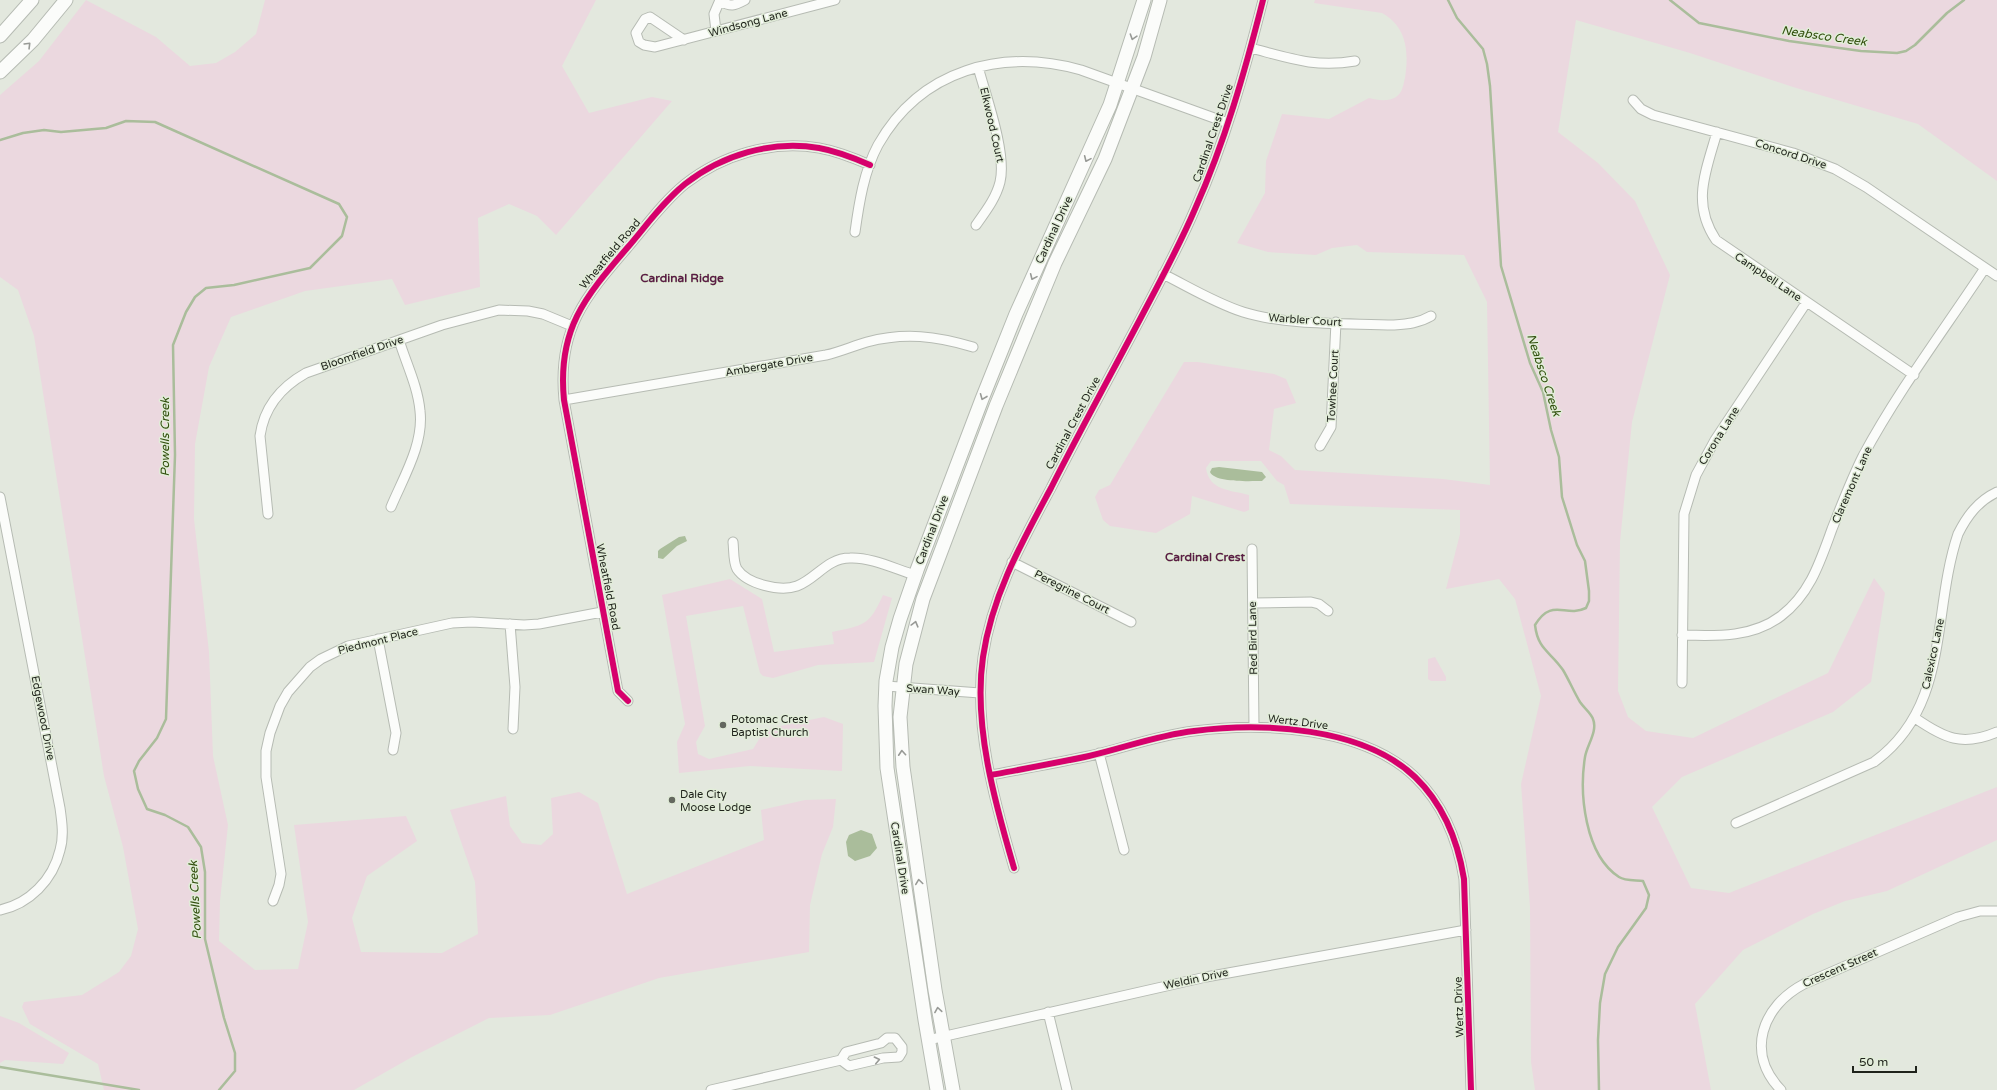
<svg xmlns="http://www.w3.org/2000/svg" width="1997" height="1090" viewBox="0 0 1997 1090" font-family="'Varela Round',sans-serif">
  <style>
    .green { fill: #ebd8df }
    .water { fill: #aabd9b }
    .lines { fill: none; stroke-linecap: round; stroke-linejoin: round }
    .stream { stroke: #aabd9b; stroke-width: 2.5 }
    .street-casing { stroke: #b6bbb3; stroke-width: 11 }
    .secondary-casing { stroke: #b6bbb3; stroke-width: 15 }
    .street { stroke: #fbfcfa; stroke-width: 9 }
    .secondary { stroke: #fbfcfa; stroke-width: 13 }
    .cycleway-casing { stroke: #e2edd9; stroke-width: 8 }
    .cycleway { stroke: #d6006c; stroke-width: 6 }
    .oneway { stroke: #989a96 }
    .poi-dot { fill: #64685f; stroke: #e2edd9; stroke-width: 1.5 }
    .labels { text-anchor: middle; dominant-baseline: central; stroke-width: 3; stroke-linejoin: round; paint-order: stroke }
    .street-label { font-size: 11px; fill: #1f231b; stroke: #e2edd9 }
    .poi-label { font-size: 11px; fill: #1f231b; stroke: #e2edd9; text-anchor: start }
    .water-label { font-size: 12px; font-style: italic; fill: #314f0d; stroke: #e2edd9 }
    .neighbourhood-label { font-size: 12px; font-weight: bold; fill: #591d43; stroke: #e2edd9 }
  </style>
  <rect width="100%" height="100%" fill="#e3e8de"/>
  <path class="green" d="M86,0L156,37L190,66L216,63L235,52L256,34L265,0H596L562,66L589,113L652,97L672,101L556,235L537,216L509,204L478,218L480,287L405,305L392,279L305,291L231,317L209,367L195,444L194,519L209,652L213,756L228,825L220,901L219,941L255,970L298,969L308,922L294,825L406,816L417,841L367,876L352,918L361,952L442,953L478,934L475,882L450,810L506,796L510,826L522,843L541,845L553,834L551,798L579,792L598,803L627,894L764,840L761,810L805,800L836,799L833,827L822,854L810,905L809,952L659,978L550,1015L489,1018L412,1057L354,1090H104L98,1064L30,1024L22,1007L24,1002L82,995L119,972L131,956L138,929L123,847L104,776L34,336L18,290L0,277V95L39,61Z
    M1315,0H1997V181L1918,124L1793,87L1690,53L1576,20L1558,132L1598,163L1635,201L1670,275L1632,422L1620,542L1618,691L1628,717L1646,731L1693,738L1828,673L1874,578L1885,593L1871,682L1833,712L1682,777L1652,807L1691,888L1729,893L1997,787V840L1887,891L1845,901L1813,914L1743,950L1695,1004L1711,1090H1535L1531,1062L1530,907L1521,784L1541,696L1515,599L1499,579L1446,589L1460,534V510L1290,504L1284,485L1277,481L1261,461H1211L1206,468C1209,491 1231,490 1249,495V510L1244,512L1192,496L1190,514L1156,533L1110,526L1103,520L1095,497L1099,490L1110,485L1184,362H1198L1274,374L1286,379L1296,403L1274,409L1269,450L1281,456L1295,470L1443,479L1490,485L1487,302L1464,255L1367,252L1357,245L1332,248L1316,255L1268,252L1237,243L1265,193L1266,161L1282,114L1329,119L1369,98C1377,100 1388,102 1396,97C1403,92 1403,85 1405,78C1409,52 1407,27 1382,13L1314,3Z
    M730,579L762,599L774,652L834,644L832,632C864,625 869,626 883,595L892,598L874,662L818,665L773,678L763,676L760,673L743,606L686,616L705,726L696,742L698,754L709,759L753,749L761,736L771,728L824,717L843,724L842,771L750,766L679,773L677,742L685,724L662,595Z
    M1435,657L1446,677V681H1431L1428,679V659Z
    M0,1016L19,1023L69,1053L63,1064L5,1060L0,1063Z"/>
  <path class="water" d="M1219,467L1262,472L1266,477L1262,481C1250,481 1215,483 1210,472L1212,468Z
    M685,536L687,541L677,546L663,559L658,558V551L660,549L679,537Z
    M861,830L872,834L877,848L870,856L855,861L848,856L846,842L849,835Z"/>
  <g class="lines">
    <path class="stream" d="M1448,0L1457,18L1483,49L1487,64L1490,86L1501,266L1530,363L1543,392L1551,430L1559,457L1562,497L1577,545L1585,561L1589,591V601L1586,608C1565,618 1552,597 1535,625C1538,650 1550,651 1563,670C1569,680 1574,692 1580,702C1584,708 1591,713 1593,719C1598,731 1587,745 1585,757C1579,794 1585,855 1619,877C1625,881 1636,880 1643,881L1649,895L1646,908L1618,947L1605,974L1600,1003L1598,1040L1599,1090
      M1670,0L1699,23L1789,41L1861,51L1897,53L1906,51L1915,45L1947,13L1964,0
      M0,140L23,133L44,130L61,132L106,128L126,121L155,122L339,204L347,217L342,236L310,268L234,285L206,288L195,297L186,312L173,345L175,455L166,719L157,738L139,761L134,771L138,789L147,809L165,815L188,827L201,847L205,872V939L224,1018L235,1053V1071L219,1090
      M0,1067L139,1090"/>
    <defs>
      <path id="street" d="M720,1C731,7 734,6 745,0
        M716,31L714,14L720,0
        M684,40L650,17L645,19L636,33L639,42L644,45L655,47L835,0
        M1251,48C1289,58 1315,68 1355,61
        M1633,100L1641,109L1653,115L1793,153L1835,169L1866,187L1997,276
        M1717,132C1706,171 1691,203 1716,240L1914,375
        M976,225C986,211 996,198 1000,182C1007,154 986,96 978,67
        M855,232C859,203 864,171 878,145C921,69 1002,48 1081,70L1228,123
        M1163,274C1189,287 1215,303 1243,312C1288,326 1347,323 1394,325C1408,324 1419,323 1431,316
        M564,400L826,355C840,352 853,346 867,342C905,332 936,336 973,347
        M1320,446L1331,427L1336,322
        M0,497L60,808C62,822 64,837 60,850C53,880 29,904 0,910
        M391,507C403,478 424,444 420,411C418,387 406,363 399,340
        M268,514L260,436C264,407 281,387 306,373L442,325L499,310L528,311L543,314L572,326
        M733,542C734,550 733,562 737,569C747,584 780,592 797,586C816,579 827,558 850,558C871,557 895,569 915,575
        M1252,549L1254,727
        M1012,562L1131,622
        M1253,603L1311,602L1319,604L1328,611
        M510,624L515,687L513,729
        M1682,635C1716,636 1752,638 1781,616C1810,594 1820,562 1832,529C1842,504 1851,480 1863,456C1898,391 1944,330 1985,268
        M378,639L396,733L393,750
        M1682,683L1684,514L1696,475L1715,440L1806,303
        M886,686L980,693
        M628,701L618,691L564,400C557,329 585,297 628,247C646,226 663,202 685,184C722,155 771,140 819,148C836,151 854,158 870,165
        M1915,718C1944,738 1962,747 1997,732
        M1099,753L1124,850
        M991,775C1023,769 1056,763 1089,756C1124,748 1158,735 1194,731C1262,722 1363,727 1415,777C1443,804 1458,842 1464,879L1471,1090
        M1736,823L1874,762C1951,706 1931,614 1958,534C1967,516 1978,501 1997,492
        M1014,868C995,803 973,725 983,657C992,595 1022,542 1051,488C1082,427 1115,367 1147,306C1164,274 1181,242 1195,209C1225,142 1245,71 1263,0
        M273,901L279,885L281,874L266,777V751L270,733L280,706L288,692L310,667L321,659L348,646L452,623L472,622L524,625L539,624L602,612
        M1048,1012L1067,1090
        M928,1040L1206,977L1466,930
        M711,1090L841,1060L849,1066L883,1058L899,1057L902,1052V1047L895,1038H887L881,1043L846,1052L841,1060
        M1781,1090C1745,1053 1762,1006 1804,984L1958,917L1980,911H1997"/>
      <path id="secondary" d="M0,36L32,0
        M0,72L33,40L66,0
        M937,1090L925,1020L887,768L885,706L886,681L892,647L900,619L917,570L982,399L1016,314L1110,105L1144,0
        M953,1090L935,990L903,767L900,717L906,664L923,599L996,406L1055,263L1105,159L1144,57L1160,0"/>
    </defs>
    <use href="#street" class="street-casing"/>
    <use href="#secondary" class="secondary-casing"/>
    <use href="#street" class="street"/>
    <use href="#secondary" class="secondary"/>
    <defs>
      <path id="cycleway" d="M628,701L618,691L564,400C557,329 585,297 628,247C646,226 663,202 685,184C722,155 771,140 819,148C836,151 854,158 870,165
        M991,775C1023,769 1056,763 1089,756C1124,748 1158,735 1194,731C1262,722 1363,727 1415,777C1443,804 1458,842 1464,879L1471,1090
        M1014,868C995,803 973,725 983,657C992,595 1022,542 1051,488C1082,427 1115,367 1147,306C1164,274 1181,242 1195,209C1225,142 1245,71 1263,0"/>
    </defs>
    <use href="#cycleway" class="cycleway-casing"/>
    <use href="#cycleway" class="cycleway"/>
  </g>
  <defs><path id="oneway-chevron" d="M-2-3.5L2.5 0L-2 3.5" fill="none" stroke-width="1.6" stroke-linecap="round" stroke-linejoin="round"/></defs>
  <g class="oneway">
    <use href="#oneway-chevron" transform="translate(1133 37) rotate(108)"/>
    <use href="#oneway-chevron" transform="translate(28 45) rotate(-45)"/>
    <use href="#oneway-chevron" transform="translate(1087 159) rotate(114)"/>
    <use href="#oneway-chevron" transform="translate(1033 277) rotate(114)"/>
    <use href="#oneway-chevron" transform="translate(983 397) rotate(112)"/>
    <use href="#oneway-chevron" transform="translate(915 624) rotate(-75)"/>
    <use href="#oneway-chevron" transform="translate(902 753) rotate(-94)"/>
    <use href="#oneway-chevron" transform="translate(919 882) rotate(-98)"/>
    <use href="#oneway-chevron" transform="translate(938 1010) rotate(-99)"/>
    <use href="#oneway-chevron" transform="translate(877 1060) rotate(-12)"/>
  </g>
  <g class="poi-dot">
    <circle cx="723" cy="725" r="4"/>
    <circle cx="672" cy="800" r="4"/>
  </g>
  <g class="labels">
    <g class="street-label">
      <text transform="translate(748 23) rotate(-15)">Windsong Lane</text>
      <text transform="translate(992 125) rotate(77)">Elkwood Court</text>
      <text transform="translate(1213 133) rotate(-71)">Cardinal Crest Drive</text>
      <text transform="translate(1791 154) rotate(18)">Concord Drive</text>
      <text transform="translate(1054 230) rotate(-65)">Cardinal Drive</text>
      <text transform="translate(610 254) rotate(-50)">Wheatfield Road</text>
      <text transform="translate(1768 277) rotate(34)">Campbell Lane</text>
      <text transform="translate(1305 320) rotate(4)">Warbler Court</text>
      <text transform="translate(362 353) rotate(-19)">Bloomfield Drive</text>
      <text transform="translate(769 365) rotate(-10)">Ambergate Drive</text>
      <text transform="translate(1333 386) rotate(-87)">Towhee Court</text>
      <text transform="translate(1073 423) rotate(-62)">Cardinal Crest Drive</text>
      <text transform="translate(1719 436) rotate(-58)">Corona Lane</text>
      <text transform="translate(1852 485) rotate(-66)">Claremont Lane</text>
      <text transform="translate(932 530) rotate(-69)">Cardinal Drive</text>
      <text transform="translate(608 587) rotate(79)">Wheatfield Road</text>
      <text transform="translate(1072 592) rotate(27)">Peregrine Court</text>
      <text transform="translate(1253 638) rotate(-91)">Red Bird Lane</text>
      <text transform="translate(378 641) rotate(-14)">Piedmont Place</text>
      <text transform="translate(1933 654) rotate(-78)">Calexico Lane</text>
      <text transform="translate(933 690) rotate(4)">Swan Way</text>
      <text transform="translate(43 718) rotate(79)">Edgewood Drive</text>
      <text transform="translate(1298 722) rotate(7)">Wertz Drive</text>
      <text transform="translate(900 858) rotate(81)">Cardinal Drive</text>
      <text transform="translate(1840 968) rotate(-24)">Crescent Street</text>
      <text transform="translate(1196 979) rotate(-12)">Weldin Drive</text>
      <text transform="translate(1459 1007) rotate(-92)">Wertz Drive</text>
    </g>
    <g class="poi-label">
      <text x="731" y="719">Potomac Crest<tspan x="731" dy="13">Baptist Church</tspan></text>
      <text x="680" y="794">Dale City<tspan x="680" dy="13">Moose Lodge</tspan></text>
    </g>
    <g class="water-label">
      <text transform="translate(1824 36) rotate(8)">Neabsco Creek</text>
      <text transform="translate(1544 375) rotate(72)">Neabsco Creek</text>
      <text transform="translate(165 437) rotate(-90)">Powells Creek</text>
      <text transform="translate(195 900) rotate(-93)">Powells Creek</text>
    </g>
    <g class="neighbourhood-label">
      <text x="682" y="278">Cardinal Ridge</text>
      <text x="1205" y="557">Cardinal Crest</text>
    </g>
  </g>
  <path d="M1853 1066v6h63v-6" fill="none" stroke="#1f231b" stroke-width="2"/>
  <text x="1859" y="1066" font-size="12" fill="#1f231b" stroke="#e2edd9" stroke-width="3" paint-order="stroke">50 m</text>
</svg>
